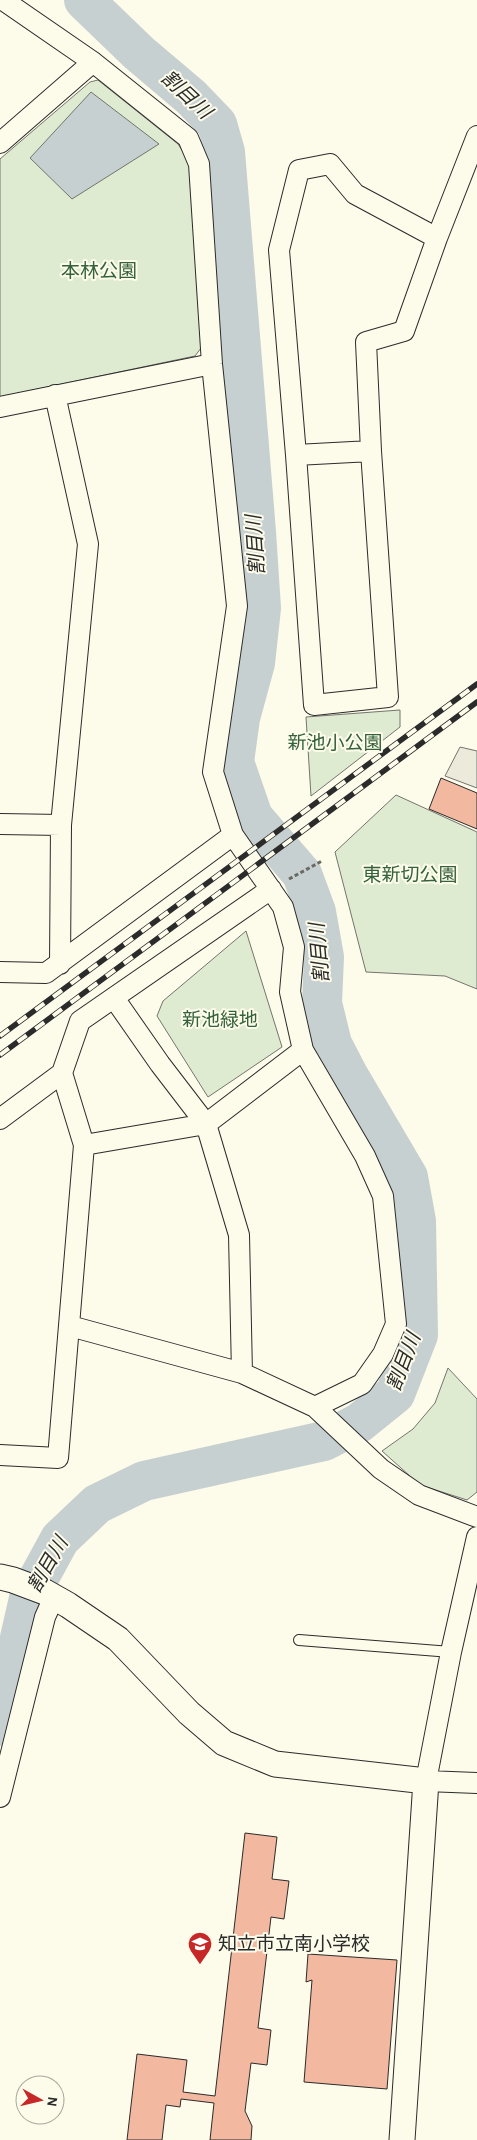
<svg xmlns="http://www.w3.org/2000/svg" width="477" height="2140" viewBox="0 0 477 2140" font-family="'Alegreya Sans','Noto Sans JP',sans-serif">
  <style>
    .green { fill: #deebd1; stroke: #74746e }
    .parking { fill: #eceadb; stroke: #74746e }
    .water { fill: #c7d0d0; stroke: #74746e }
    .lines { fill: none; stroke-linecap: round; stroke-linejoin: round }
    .river { stroke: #c7d0d0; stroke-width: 40 }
    .building { fill: #f2b8a0; stroke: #2b2b2b }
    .service-casing { stroke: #2b2b2b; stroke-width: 12 }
    .minor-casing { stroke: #2b2b2b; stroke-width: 22 }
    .tertiary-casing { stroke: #2b2b2b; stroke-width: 27 }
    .path { stroke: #6a6964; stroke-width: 3; stroke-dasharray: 4 2.5; stroke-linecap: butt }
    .service { stroke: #fdfbea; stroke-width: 10 }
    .minor { stroke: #fdfbea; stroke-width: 20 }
    .tertiary { stroke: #fdfbea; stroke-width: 25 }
    .rail-casing { stroke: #2b2b2b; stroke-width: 5.5 }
    .rail { stroke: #fdfbea; stroke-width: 4; stroke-dasharray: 11; stroke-linecap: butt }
    .labels { text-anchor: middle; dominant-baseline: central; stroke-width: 4; stroke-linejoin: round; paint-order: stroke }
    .park-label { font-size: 19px; fill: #34623c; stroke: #fdfbea }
    .poi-label { font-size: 19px; fill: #2b2b2b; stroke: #fdfbea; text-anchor: start }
    .water-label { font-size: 20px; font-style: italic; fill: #2b2b2b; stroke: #fdfbea }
  </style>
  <rect width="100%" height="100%" fill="#fdfbea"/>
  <path class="green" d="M98,80L178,144L187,158L192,174L204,344L195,356L0,397V159L90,82Z
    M400,710V727L311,796L306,717Z
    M396,795L477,832V989L445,976L366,972L335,852Z
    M246,931L282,1047L208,1097L157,1016L163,1001Z
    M448,1368L477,1399V1492L467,1500L420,1485L382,1451L413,1429L435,1403Z"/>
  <path class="parking" d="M460,747L477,751V788L445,776Z"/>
  <path class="water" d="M91,92L159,144L72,199L30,158Z"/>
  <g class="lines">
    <path class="river" d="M0,1726L30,1594L60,1539L97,1504L144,1481L324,1441L359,1423L395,1394L418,1335L416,1221L408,1177L348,1075L332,1044L322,1003L324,957L316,912L302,874L253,817L234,762L240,718L255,663L261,608L256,532L225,152L217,124L191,97L139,53L84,0"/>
  </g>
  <path class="building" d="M441,778L477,793V829L429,809Z
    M245,1833L277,1837L272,1879L289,1881L284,1919L271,1917L258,2028L271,2030L267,2065L251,2063L245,2111L252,2126L251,2140H210L214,2103L181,2099L180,2107L166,2105L162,2140H127L137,2054L187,2060L183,2092L215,2096Z
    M308,1954L397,1960L387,2089L304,2082L312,1980L306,1982Z"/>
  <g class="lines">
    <defs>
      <path id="service" d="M299,1640L451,1652"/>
      <path id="minor" d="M3,0L93,62L188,138L199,164L212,364L237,606L213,772L233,835L283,907L294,947L290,992L303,1050L365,1156L383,1196L396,1324L383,1354L362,1384L315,1407
        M0,143L93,62
        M437,238L355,194L330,164L299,170L279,250L296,455L314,705L388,697L371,451L366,342L404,331L437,238L477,136
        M0,407L212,364
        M296,455L371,451
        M0,824L61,825L88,544L55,395
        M60,964L61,825
        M0,972L46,973L233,835
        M114,998L160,1064L206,1124L239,1235L242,1373
        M62,1073L80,1021L271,889
        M0,1119L62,1073L84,1145L58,1458L0,1455
        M84,1145L206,1124L303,1050
        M70,1326L242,1373L315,1407L381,1469L419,1495L477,1517
        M477,1537L451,1652L426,1781L477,1783
        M0,1797L45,1617L54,1597"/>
      <path id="tertiary" d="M0,1577L13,1580L45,1592L68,1605L118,1639L189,1713L224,1743L275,1764L426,1781L402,2140"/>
    </defs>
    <use href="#service" class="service-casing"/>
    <use href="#minor" class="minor-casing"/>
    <use href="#tertiary" class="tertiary-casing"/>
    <path class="path" d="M289,879L322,861"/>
    <use href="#service" class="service"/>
    <use href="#minor" class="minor"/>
    <use href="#tertiary" class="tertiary"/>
    <defs>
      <path id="rail" d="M0,1036L477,684
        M0,1055L477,702"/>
    </defs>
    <use href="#rail" class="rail-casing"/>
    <use href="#rail" class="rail"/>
  </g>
  <defs>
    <symbol id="school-pin" viewBox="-11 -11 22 30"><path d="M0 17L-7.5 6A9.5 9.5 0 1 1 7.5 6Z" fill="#c62828" stroke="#fdfbea"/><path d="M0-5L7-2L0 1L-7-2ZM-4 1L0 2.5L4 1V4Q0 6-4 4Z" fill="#fff"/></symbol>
  </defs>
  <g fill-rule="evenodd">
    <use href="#school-pin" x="186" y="1930" width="28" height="38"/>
  </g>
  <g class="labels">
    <g class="park-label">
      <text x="99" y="271">本林公園</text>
      <text x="335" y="743">新池小公園</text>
      <text x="410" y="875">東新切公園</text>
      <text x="220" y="1020">新池緑地</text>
    </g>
    <g class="poi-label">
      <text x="218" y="1944">知立市立南小学校</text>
    </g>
    <g class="water-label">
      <text transform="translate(186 95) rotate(43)">割目川</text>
      <text transform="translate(256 545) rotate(-94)">割目川</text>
      <text transform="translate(320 953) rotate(-95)">割目川</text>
      <text transform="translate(404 1362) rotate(-69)">割目川</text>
      <text transform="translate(48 1565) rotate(-60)">割目川</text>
    </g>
  </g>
  <g transform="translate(40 2100) rotate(98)"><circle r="24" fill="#fdfbea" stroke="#a9a89e"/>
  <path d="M0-4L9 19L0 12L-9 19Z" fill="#c62828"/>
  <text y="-8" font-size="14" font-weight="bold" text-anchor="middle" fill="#2b2b2b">N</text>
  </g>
</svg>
